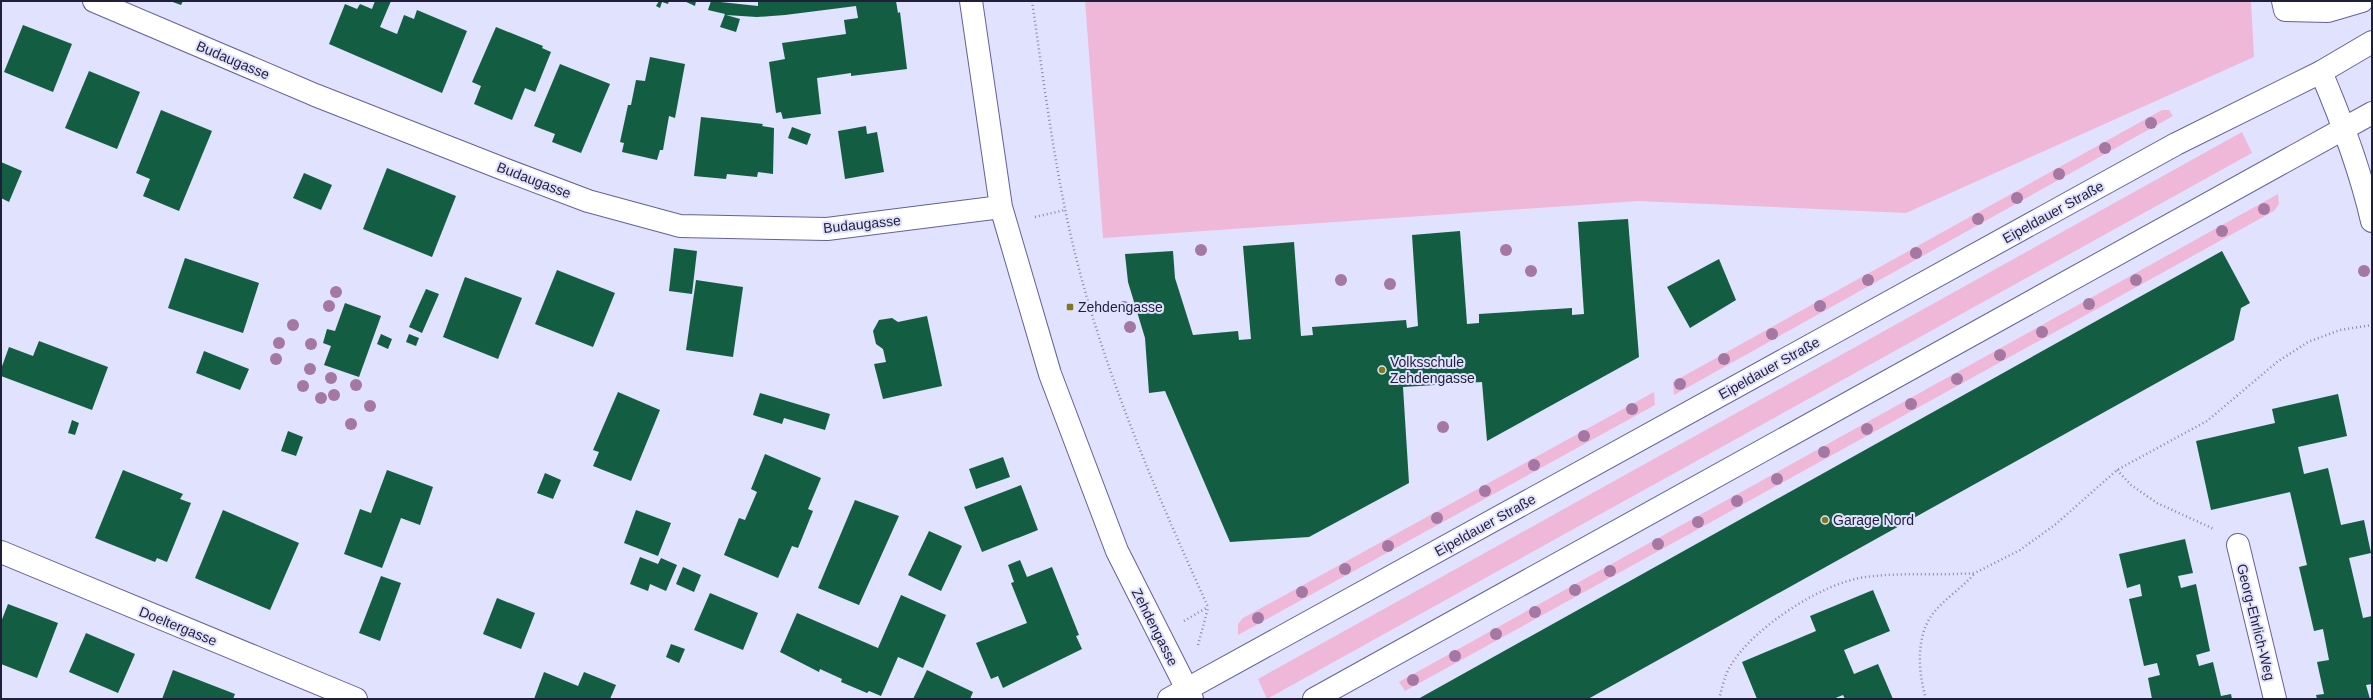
<svg xmlns="http://www.w3.org/2000/svg" width="2373" height="700" viewBox="0 0 2373 700" font-family="Arial,sans-serif">
  <style>
    .green { fill: #f0b8d8 }
    .building { fill: #135d42 }
    .lines { fill: none; stroke-linecap: round; stroke-linejoin: round }
    .minor-casing { stroke: #63619e; stroke-width: 24 }
    .major-casing { stroke: #63619e; stroke-width: 24 }
    .path { stroke: #8a8aa5; stroke-width: 2.5; stroke-dasharray: 1 3; stroke-linecap: butt }
    .minor { stroke: #fff; stroke-width: 22 }
    .major { stroke: #fff; stroke-width: 22 }
    .tree { fill: #a577a3 }
    .poi-dot { fill: #81781d; stroke: #e1e2fe; stroke-width: 1.5 }
    .labels { text-anchor: middle; dominant-baseline: central; stroke-width: 4; stroke-linejoin: round; paint-order: stroke }
    .street-label { font-size: 14px; fill: #201f39; stroke: #e1e2fe }
    .poi-label { font-size: 14px; fill: #201f39; stroke: #e1e2fe; text-anchor: start }
  </style>
  <rect width="100%" height="100%" fill="#e1e2fe"/>
  <path class="green" d="M1085,1H2251L2254,57L1906,213L1638,201L1103,238Z
    M2162,110H2169L2173,116L1674,395L1673,382Z
    M2242,132L2252,153L1267,699L1258,679Z
    M2278,194L2279,204L2274,211L1405,691L1399,682Z
    M1654,392L1655,405L1238,635V624L1243,618Z"/>
  <path class="building" d="M170,1H183L181,5Z
    M375,1H391L380,27L397,34L404,15L414,19L417,10L467,31L442,93L329,44L345,4L357,9L360,4L372,9Z
    M659,1H669L668,4L662,2L660,8L656,6Z
    M684,1H696L695,6Z
    M711,1L758,6V1H896L898,13L900,12L907,69L851,76V73L817,78L821,114L783,119L781,112L776,113L769,62L785,59L782,43L846,34L844,20L858,18L856,6L785,15L757,17L726,15L740,19L736,32L720,27L725,14L708,10Z
    M23,25L72,44L53,92L4,72Z
    M496,27L543,46L542,48L551,52L535,92L525,88L512,120L474,104L481,86L472,82Z
    M650,57L685,64L675,118L669,116L663,150H660L657,160L622,152L624,143L620,142L628,105H631L636,80L645,81Z
    M560,64L610,84L581,153L552,142L555,134L534,126Z
    M89,71L140,92L117,149L65,128Z
    M161,110L212,131L179,211L143,196L150,179L136,173Z
    M701,117L763,124L762,126L774,128L773,174L758,172L757,177L727,174L726,179L694,176Z
    M866,126L867,134L877,132L884,172L845,179L838,131Z
    M792,127L811,134L807,145L788,138Z
    M1,162L22,171L9,202L1,198Z
    M387,168L456,196L432,257L363,229Z
    M304,173L332,185L321,210L293,198Z
    M1628,219L1639,357L1487,441L1482,382L1403,387L1409,483L1309,537L1230,542L1165,391L1149,393L1145,338L1128,282L1125,254L1173,251L1175,278L1193,335L1238,331L1239,340L1251,339L1243,246L1294,242L1301,336L1313,335L1312,327L1406,320L1407,328L1418,326L1412,235L1460,231L1467,324L1479,323V314L1572,308V315L1584,314L1578,222Z
    M674,248L697,251L692,294L669,291Z
    M2222,251L2250,303L2241,308L2234,340L1588,699H1418Z
    M185,258L259,283L243,333L168,308Z
    M1719,259L1736,300L1690,328L1667,287Z
    M557,270L615,293L593,347L535,324Z
    M465,277L522,298L498,359L443,337Z
    M696,280L743,287L733,357L686,350Z
    M426,289L439,294L422,333L409,327Z
    M345,303L381,316L359,377L324,365L331,346L323,343L327,329L335,331Z
    M927,316L942,386L883,399L874,364L886,362L883,349L876,344L873,331L879,320L892,318L898,322Z
    M381,334L392,339L388,349L377,344Z
    M409,334L419,338L416,346L406,342Z
    M39,341L108,367L92,410L1,376V369L9,347L33,356Z
    M204,351L249,369L240,390L196,373Z
    M618,392L660,410L631,481L593,466L599,452L593,450Z
    M760,393L830,414L825,430L784,418L782,424L753,415Z
    M2338,394L2347,436L2298,447L2304,474L2328,468L2341,525L2364,520L2371,553L2349,558L2363,618L2372,616V684L2366,685L2370,699H2317L2316,695L2324,694L2317,662L2329,660L2323,629L2314,631L2299,567L2307,565L2290,492L2211,510L2196,441L2275,423L2272,409Z
    M72,420L79,423L75,435L68,433Z
    M288,431L303,437L296,456L281,451Z
    M765,454L821,478L808,509L813,511L798,548L792,546L778,578L724,555L739,518L745,520L757,492L751,489Z
    M1003,457L1010,477L976,489L969,469Z
    M123,470L183,494L180,499L191,503L167,562L157,558L155,562L95,538Z
    M387,470L433,487L420,525L401,518L382,568L344,554L360,509L371,513Z
    M545,473L561,480L553,499L537,493Z
    M1021,485L1038,530L982,552L964,507Z
    M855,500L899,516L859,605L818,588Z
    M223,510L299,543L270,610L195,578Z
    M636,510L671,523L658,556L624,543Z
    M929,531L962,546L941,591L908,575Z
    M2185,539L2193,573L2178,576L2181,588L2196,584L2210,651L2196,655L2199,666L2213,662L2221,696L2231,694L2232,699H2152L2148,678L2160,675L2157,663L2144,666L2129,599L2142,596L2140,584L2127,588L2119,554Z
    M640,557L658,564L661,558L677,565L666,591L650,584L648,591L630,584Z
    M1020,560L1027,577L1052,567L1079,635L1076,636L1082,649L1003,688L998,676L991,679L976,643L1027,623L1011,583L1014,582L1008,565Z
    M683,567L701,575L694,592L676,584Z
    M381,576L401,583L380,641L359,633Z
    M1873,590L1890,631L1844,650L1854,674L1878,664L1893,699H1845L1843,695L1833,699H1757L1742,662L1816,631L1810,616Z
    M710,593L758,613L743,650L694,630Z
    M901,595L946,615L923,668L898,657L881,696L869,691L867,693L841,682L842,679L820,669L819,672L780,652L797,613L878,648Z
    M497,598L535,613L521,649L483,634Z
    M8,604L58,623L37,678L1,664V622Z
    M86,633L135,654L118,693L69,672Z
    M671,644L685,649L679,663L666,657Z
    M173,670L235,694L233,699H162Z
    M927,670L973,692L970,699H913Z
    M544,672L578,686L584,672L616,685L610,699H534Z"/>
  <g class="lines">
    <defs>
      <path id="minor" d="M94,1L315,95L501,168L588,201L680,226L827,229L1001,207
        M971,1L1001,207L1050,374L1117,551L1192,699
        M2283,1L2285,10L2328,11L2362,1
        M2321,72C2342,121 2360,169 2372,221
        M2238,545L2275,699
        M1,552L356,699"/>
      <path id="major" d="M1169,699L2176,144L2321,72L2372,42
        M1314,699L2372,113"/>
    </defs>
    <use href="#minor" class="minor-casing"/>
    <use href="#major" class="major-casing"/>
    <path class="path" d="M1032,1C1042,70 1051,140 1065,209C1093,347 1150,479 1208,607
      M1035,217L1065,210
      M2117,470L2131,485L2157,503L2214,529
      M1184,621L1208,607
      M1198,645L1208,608
      M1719,699C1722,688 1725,674 1731,665C1753,628 1823,582 1866,577C1902,572 1939,576 1975,573L2020,550L2056,524L2117,470L2207,421L2277,362L2308,342L2340,330L2372,325
      M1926,699C1918,672 1915,634 1935,611C1947,597 1963,587 1975,573"/>
    <use href="#minor" class="minor"/>
    <use href="#major" class="major"/>
  </g>
  <g class="tree">
    <circle cx="2151" cy="123" r="6"/>
    <circle cx="2105" cy="148" r="6"/>
    <circle cx="2059" cy="174" r="6"/>
    <circle cx="2017" cy="198" r="6"/>
    <circle cx="2264" cy="209" r="6"/>
    <circle cx="1978" cy="219" r="6"/>
    <circle cx="2222" cy="231" r="6"/>
    <circle cx="1201" cy="250" r="6"/>
    <circle cx="1506" cy="250" r="6"/>
    <circle cx="1916" cy="253" r="6"/>
    <circle cx="1531" cy="271" r="6"/>
    <circle cx="2364" cy="271" r="6"/>
    <circle cx="1341" cy="280" r="6"/>
    <circle cx="1868" cy="280" r="6"/>
    <circle cx="2136" cy="280" r="6"/>
    <circle cx="1390" cy="284" r="6"/>
    <circle cx="336" cy="292" r="6"/>
    <circle cx="2089" cy="304" r="6"/>
    <circle cx="329" cy="306" r="6"/>
    <circle cx="1820" cy="306" r="6"/>
    <circle cx="1124" cy="307" r="6"/>
    <circle cx="293" cy="325" r="6"/>
    <circle cx="1130" cy="327" r="6"/>
    <circle cx="2042" cy="332" r="6"/>
    <circle cx="1772" cy="334" r="6"/>
    <circle cx="279" cy="343" r="6"/>
    <circle cx="311" cy="344" r="6"/>
    <circle cx="2000" cy="355" r="6"/>
    <circle cx="276" cy="359" r="6"/>
    <circle cx="1724" cy="359" r="6"/>
    <circle cx="310" cy="369" r="6"/>
    <circle cx="331" cy="378" r="6"/>
    <circle cx="1957" cy="379" r="6"/>
    <circle cx="1680" cy="384" r="6"/>
    <circle cx="356" cy="385" r="6"/>
    <circle cx="303" cy="386" r="6"/>
    <circle cx="334" cy="395" r="6"/>
    <circle cx="321" cy="398" r="6"/>
    <circle cx="1911" cy="404" r="6"/>
    <circle cx="370" cy="406" r="6"/>
    <circle cx="1632" cy="409" r="6"/>
    <circle cx="351" cy="424" r="6"/>
    <circle cx="1443" cy="427" r="6"/>
    <circle cx="1867" cy="429" r="6"/>
    <circle cx="1584" cy="436" r="6"/>
    <circle cx="1824" cy="452" r="6"/>
    <circle cx="1534" cy="465" r="6"/>
    <circle cx="1777" cy="479" r="6"/>
    <circle cx="1485" cy="491" r="6"/>
    <circle cx="1737" cy="501" r="6"/>
    <circle cx="1437" cy="518" r="6"/>
    <circle cx="1698" cy="522" r="6"/>
    <circle cx="1658" cy="544" r="6"/>
    <circle cx="1388" cy="546" r="6"/>
    <circle cx="1345" cy="569" r="6"/>
    <circle cx="1610" cy="571" r="6"/>
    <circle cx="1575" cy="590" r="6"/>
    <circle cx="1302" cy="592" r="6"/>
    <circle cx="1535" cy="612" r="6"/>
    <circle cx="1258" cy="618" r="6"/>
    <circle cx="1496" cy="634" r="6"/>
    <circle cx="1455" cy="656" r="6"/>
    <circle cx="1413" cy="680" r="6"/>
  </g>
  <g class="poi-dot">
    <rect x="1066" y="303" width="8" height="8" rx="2"/>
    <circle cx="1382" cy="370" r="4"/>
    <circle cx="1825" cy="520" r="4"/>
  </g>
  <g class="labels">
    <g class="street-label">
      <text transform="translate(233 60) rotate(23)">Budaugasse</text>
      <text transform="translate(534 180) rotate(21)">Budaugasse</text>
      <text transform="translate(2053 212) rotate(-29)">Eipeldauer Straße</text>
      <text transform="translate(862 224) rotate(-6)">Budaugasse</text>
      <text transform="translate(1769 368) rotate(-29)">Eipeldauer Straße</text>
      <text transform="translate(1485 525) rotate(-29)">Eipeldauer Straße</text>
      <text transform="translate(2256 622) rotate(76)">Georg-Ehrlich-Weg</text>
      <text transform="translate(178 626) rotate(22)">Doeltergasse</text>
      <text transform="translate(1155 627) rotate(63)">Zehdengasse</text>
    </g>
    <g class="poi-label">
      <text x="1078" y="307">Zehdengasse</text>
      <text x="1390" y="362">Volksschule<tspan x="1390" dy="16">Zehdengasse</tspan></text>
      <text x="1833" y="520">Garage Nord</text>
    </g>
  </g>
  <rect width="2373" height="700" fill="none" stroke="#201f39" stroke-width="4"/>
</svg>
